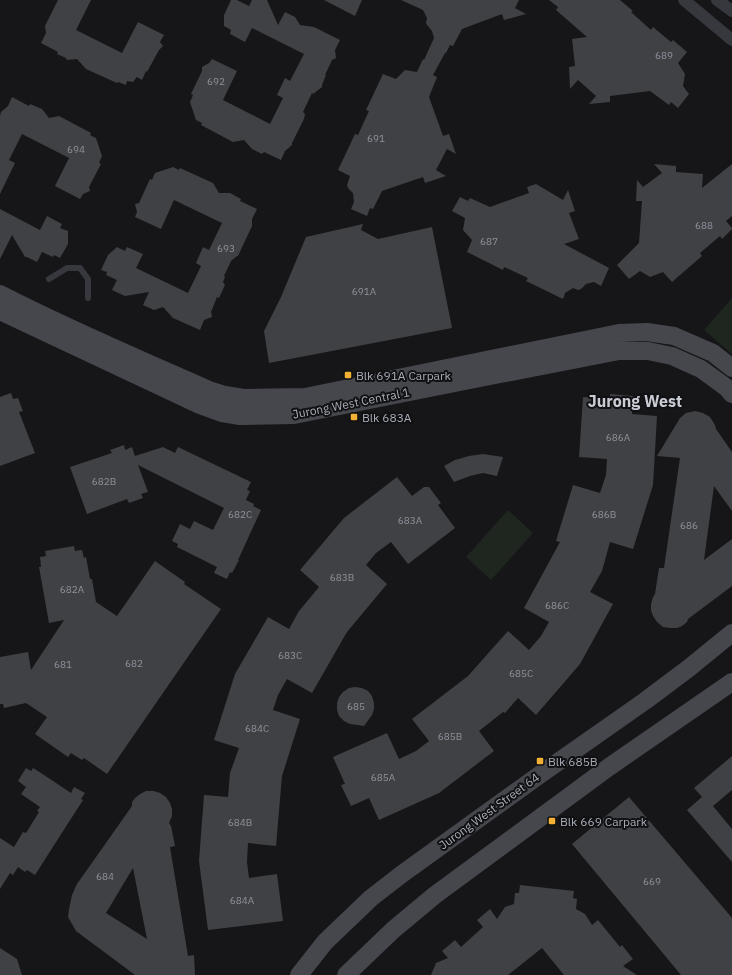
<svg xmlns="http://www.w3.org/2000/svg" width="732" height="975" viewBox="0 0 732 975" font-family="'IBM Plex Sans',sans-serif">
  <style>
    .green { fill: #1e261f }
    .building { fill: #404145; fill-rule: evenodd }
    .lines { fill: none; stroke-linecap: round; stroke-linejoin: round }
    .lane { stroke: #37383d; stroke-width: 6 }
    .street { stroke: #37383d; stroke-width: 12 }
    .secondary { stroke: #45474d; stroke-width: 18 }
    .poi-dot { fill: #f2b134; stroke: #111113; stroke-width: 1.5 }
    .labels { text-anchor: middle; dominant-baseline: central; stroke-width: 4; stroke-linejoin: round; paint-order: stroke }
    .number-label { font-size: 10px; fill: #8e929b }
    .poi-label { font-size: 12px; fill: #a8adb8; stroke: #111113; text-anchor: start }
    .street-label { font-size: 12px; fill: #a8adb8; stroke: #111113 }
    .district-label { font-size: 16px; font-weight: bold; fill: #c9ccd4; stroke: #111113 }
  </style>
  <rect width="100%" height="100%" fill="#161618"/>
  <path class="green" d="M732,298V354L704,330Z
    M508,510L533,533L491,580L466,557Z"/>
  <path class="building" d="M58,0H91L76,30L122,53L138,22L164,35L160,42L163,46L159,50L147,72L146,71L142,80L137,77L133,82L127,81L126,85L118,82L117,83L86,69L77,59L67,60L66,58L57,54L58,52L41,43L46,33L45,26Z
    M231,0H237L249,6L252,0H267L278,25L285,12L295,17L300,25L314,27L340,40L335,50L336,58L332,60L325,75H326L322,85V87L313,94L312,93L303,112L305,114L304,119L292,143V145L285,151L281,160L264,152L262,154L252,149L244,140L233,142L201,125L202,123L196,120L190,102L193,95L191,94L202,71V67L209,63L212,59L237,71L223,100L270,124L283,98L277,95L285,78L290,81L304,54L252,28L245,42L230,34L231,30L224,26V15Z
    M324,0H362L355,16Z
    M401,0H519L515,8L526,14L504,20L502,14L462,29L453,46L450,45L446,53H445L433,75L437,77L429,97L443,136L449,134L456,154L447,149L436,170L446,176L425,183L423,177L382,191L373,209L370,208L367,216L351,209L354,202L353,193L348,188L347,185L350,176L338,170L355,134L358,135L369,111L366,110L383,74L396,79L405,70L417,72L423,59L424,60L434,38L432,31L427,25L426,23L427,18L423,10Z
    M549,0H620L633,11L631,12L651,30L653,27L671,42L673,40L687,52L678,63L685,74L683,86L689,94L678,108L671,102L669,105L650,91L610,96V102L589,104L596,96L578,80L570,89L569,67L575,66L572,39L587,37L556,10L558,7Z
    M12,97L29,106L30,104L42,109L49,118L59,116L91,133L90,135L96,138L102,156L99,163L101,164L89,187L90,191L83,194L80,199L55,186L69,158L22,134L9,160L15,163L0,194V116L1,112L8,106Z
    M654,164L676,166V172L703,174L702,188L732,164V216L726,221L732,228V229L722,239L720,236L700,253L702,256L672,282L663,272L650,277L640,271L629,279L617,265L639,243L642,201H636L637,180L643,187L662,173Z
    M173,167L179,170L180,168L213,183L219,193H230L241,199L240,201L257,209L252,219V227L251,228L238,256H237L231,261L224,276L225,277L223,282L225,285L219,298L217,297L211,312L212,317L204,320L200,330L173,318L163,307L154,310L143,305L149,292L125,296L112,290L117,280L106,275L107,272L101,270L108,255L117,247L125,251L127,247L143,254L136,268L188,293L201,266L196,263L203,247L209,250L222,223L174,200L161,229L135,217L137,212L135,204L139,203L150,179L152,180L155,173Z
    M536,184L563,200L568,190L575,211L569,213L579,239L564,244L609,268L601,286L594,282L586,284L581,289L578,290L573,288L565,293L563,299L526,281L528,278L504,267L503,270L467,252L472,240L463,230L465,218L452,211L460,197L468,201L470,198L490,207L529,193L527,187Z
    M0,209L40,230L47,216L62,224L60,228L68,231V244L60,258L54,255L53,257L42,252L37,262L27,257H25L12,235L0,259Z
    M363,224L361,230L378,239L432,227L452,328L269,363L264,331L281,297L306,237Z
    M11,393L13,399L18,398L23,411L19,412L35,453L0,466V397Z
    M610,394L633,396L632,414L657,416L653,485L633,549L610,542L602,571L590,592L613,604L580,664L536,715L518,698L505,713L503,712L479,731L494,751L439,793L379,820L369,798L351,806L341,785L345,784L333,757L387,733L399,759L416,751L429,741L412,719L468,676L508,631L529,650L541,636L549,622L524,608L560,542L556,541L573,485L600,493L606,475L607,459L579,457L583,397L610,399Z
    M695,411L703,413L710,417L715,425L716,429L732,452V511L714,486L704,560L732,539V586L688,619L687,622L682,626L677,628H670L663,627L657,622L653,616L651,610V604L653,597L655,594L659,568H664L680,458L657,456L680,418L686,413Z
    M124,445L125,450L132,447L135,456L163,447L175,453L178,447L251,482L247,490L250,491L246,500L254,504L253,506L261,510L238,560H239L232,573L230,572L227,579L214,573L217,567L177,547L178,544L172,541L180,524L190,529L194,521L213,530L224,508L138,465L148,492L141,494L143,498L129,503L127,499L87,514L70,467L112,453L110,450Z
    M483,454L503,457L497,476L483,473L470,476L454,482L444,466L455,460L469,456Z
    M397,477L412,496L424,487H429L441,503L438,505L455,528L408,564L391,542L376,553L366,565L387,584L347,632L312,693L287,679L278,695L273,710L300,719L282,776L276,846L248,843L247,862L249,878L277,874L283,921L208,930L199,861L204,795L228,797L230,773L239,748L214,740L235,674L268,617L289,629L299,611L319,587L300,570L344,518Z
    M74,546L75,551L82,550L84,558L86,557L90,579H92L96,602L117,616L155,561L185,582L184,584L221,609L107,774L84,758L82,760L71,753L68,757L35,734L47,717L26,703L4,708L3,704H0V657L28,652L31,670L64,620L49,623L39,567H41L40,557L46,556L45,551Z
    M355,687L362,688L368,691L372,696L374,703V709L372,715L364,726L350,724L344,721L339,716L337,710V703L339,697L343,692L349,688Z
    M732,756V790L713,806L732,829V862L687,810L702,797L694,788Z
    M26,768L31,771L33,768L41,773L71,793L74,787L85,793L81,799L83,800L65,828L35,875L27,870L25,872L18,867L13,875L10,873L0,889V838L14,847L23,832L26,833L39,812L37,811L40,807L21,794L26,787L18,781Z
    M146,791H154L160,793L166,797L170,803L172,809V816L169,823L171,826L175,846L170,847L188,956L194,955L195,975H135L76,931L68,917L69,909L72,895L77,884L132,806V802L135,798L140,794ZM133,868L147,939L106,913Z
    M629,797L732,918V975H681L572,844Z
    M520,885L574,891L573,898L577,899L576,909L585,914L592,925L598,920L620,947L622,945L633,959L623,966L637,975H564L542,948L508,975H431L436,963L448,958L442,951L455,940L461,947L483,927L477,920L490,909L497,919L505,907L514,904L515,893H519Z
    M0,948L17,959L22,975H0Z"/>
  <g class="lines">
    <path class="lane" d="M49,279L67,268H80L88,279V298"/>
    <path class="street" d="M684,0L732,40
      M717,0L732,11"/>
    <path class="secondary" d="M0,294C68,329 139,359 209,390L225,395L243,398L305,397L619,333L647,332L674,336L713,353L732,368
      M0,311L200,405L222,413L240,416L294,415L495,375L619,351H648L672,356L701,369L727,388L732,394
      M299,975L325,942L371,898L402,874L538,776L645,701L689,668L732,633
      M346,975L393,930L435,895L609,767L732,682"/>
  </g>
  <g class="poi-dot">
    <rect x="344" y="371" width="8" height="8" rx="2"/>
    <rect x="350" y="413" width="8" height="8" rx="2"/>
    <rect x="536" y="757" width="8" height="8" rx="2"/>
    <rect x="548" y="817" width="8" height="8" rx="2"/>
  </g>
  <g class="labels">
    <g class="number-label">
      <text x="664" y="55">689</text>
      <text x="216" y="81">692</text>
      <text x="376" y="138">691</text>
      <text x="76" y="149">694</text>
      <text x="704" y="225">688</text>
      <text x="489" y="241">687</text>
      <text x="226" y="248">693</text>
      <text x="364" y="291">691A</text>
      <text x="618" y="437">686A</text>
      <text x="104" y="481">682B</text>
      <text x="240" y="514">682C</text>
      <text x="604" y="514">686B</text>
      <text x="410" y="520">683A</text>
      <text x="689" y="525">686</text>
      <text x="342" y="577">683B</text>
      <text x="72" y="589">682A</text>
      <text x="557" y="605">686C</text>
      <text x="290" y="655">683C</text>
      <text x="134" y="663">682</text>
      <text x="63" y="664">681</text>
      <text x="521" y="673">685C</text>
      <text x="356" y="706">685</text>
      <text x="257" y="728">684C</text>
      <text x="450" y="736">685B</text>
      <text x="383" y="777">685A</text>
      <text x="240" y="822">684B</text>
      <text x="105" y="876">684</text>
      <text x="652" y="881">669</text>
      <text x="242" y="900">684A</text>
    </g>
    <g class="poi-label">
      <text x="356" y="375">Blk 691A Carpark</text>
      <text x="362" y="417">Blk 683A</text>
      <text x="548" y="761">Blk 685B</text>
      <text x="560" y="821">Blk 669 Carpark</text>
    </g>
    <g class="street-label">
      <text transform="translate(351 403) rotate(-11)">Jurong West Central 1</text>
      <text transform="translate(489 811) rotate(-36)">Jurong West Street 64</text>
    </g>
    <g class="district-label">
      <text x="635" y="401">Jurong West</text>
    </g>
  </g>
</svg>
